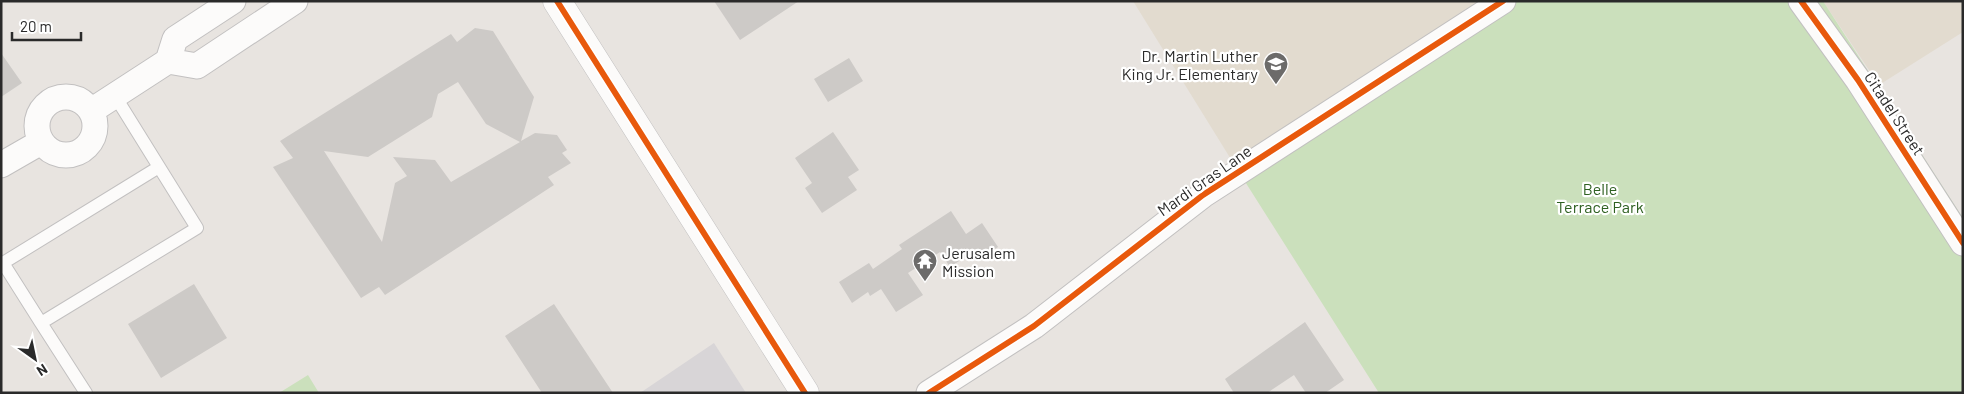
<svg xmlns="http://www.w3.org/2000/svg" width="1964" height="394" viewBox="0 0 1964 394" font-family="Barlow,sans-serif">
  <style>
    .industrial { fill: #d8d5d7 }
    .education { fill: #e2dbcf }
    .green { fill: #cbe0bc }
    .building { fill: #cdcac7; fill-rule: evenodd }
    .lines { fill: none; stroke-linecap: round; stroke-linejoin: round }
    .lane-casing { stroke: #c2c0c0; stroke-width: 14 }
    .street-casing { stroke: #c2c0c0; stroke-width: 27 }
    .secondary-casing { stroke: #c2c0c0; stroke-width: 29 }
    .lane { stroke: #fcfbfa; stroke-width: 12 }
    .street { stroke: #fcfbfa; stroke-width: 25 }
    .secondary { stroke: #fcfbfa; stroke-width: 28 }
    .cycleway-casing { stroke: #fff; stroke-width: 9 }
    .cycleway { stroke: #e8590c; stroke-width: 6 }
    .labels { text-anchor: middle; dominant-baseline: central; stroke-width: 4.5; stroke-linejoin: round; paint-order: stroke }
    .poi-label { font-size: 16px; fill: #2a2a2a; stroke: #fff; text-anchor: end }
    .street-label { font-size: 16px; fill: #2a2a2a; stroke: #fff }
    .park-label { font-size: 16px; fill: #2e6021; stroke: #fff }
  </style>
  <rect width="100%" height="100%" fill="#e8e4e0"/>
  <path class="industrial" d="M714,343L746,393H640Z"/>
  <path class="education" d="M1133,1H1496L1237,169Z
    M1823,1H1963V32L1879,85Z"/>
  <path class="green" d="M1496,1H1823L1963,218V393H1379L1237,169Z
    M308,375L319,393H279Z"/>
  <path class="building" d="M714,1H799L740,40Z
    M475,28L493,31L534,97L521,141L535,133L557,135L567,150L562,153L571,163L548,177L554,185L385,295L379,287L361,298L273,167L293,158L280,141L451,34L457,42ZM458,82L486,124L520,142L451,182L435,160L393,157L407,176L395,183L382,242L324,151L368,157L432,117L438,94Z
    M1,53L22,83L1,97Z
    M849,58L863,81L828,102L814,79Z
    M833,132L859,170L848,177L857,190L822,213L805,188L812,183L795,158Z
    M951,211L966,234L982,223L998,247L978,260L973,252L950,267L940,252L908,273L923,295L896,312L881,289L870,296L868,292L852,303L839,282L869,263L873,269L902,249L899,245Z
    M194,284L227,338L161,378L128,324Z
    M554,304L613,393H542L505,336Z
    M1305,322L1344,380L1325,393H1306L1294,375L1267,393H1234L1225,379Z"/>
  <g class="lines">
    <defs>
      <path id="lane" d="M115,96L197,228L41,323L3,263L159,167
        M41,323L86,393"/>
      <path id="street" d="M1801,1L1858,80L1963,243
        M168,61L197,66L295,1
        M37 126a29 29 0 1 1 58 0a29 29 0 1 1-58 0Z
        M91,111L168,61L175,39L233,1
        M1,165L41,142
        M929,393L1034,326L1203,195L1503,1"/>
      <path id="secondary" d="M557,1L805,393"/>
    </defs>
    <use href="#lane" class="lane-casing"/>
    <use href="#street" class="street-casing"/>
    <use href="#secondary" class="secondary-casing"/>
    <use href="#lane" class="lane"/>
    <use href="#street" class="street"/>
    <use href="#secondary" class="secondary"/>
    <defs>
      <path id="cycleway" d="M557,1L805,393
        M1801,1L1858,80L1963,243
        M929,393L1034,326L1203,195L1503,1"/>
    </defs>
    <use href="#cycleway" class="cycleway-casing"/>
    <use href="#cycleway" class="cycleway"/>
  </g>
  <defs>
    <symbol id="school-pin" viewBox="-11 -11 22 30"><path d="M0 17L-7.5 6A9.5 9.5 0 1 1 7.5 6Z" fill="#6c6b6a" stroke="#fff"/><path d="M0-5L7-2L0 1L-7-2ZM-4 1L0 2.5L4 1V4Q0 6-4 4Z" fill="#fff"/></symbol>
    <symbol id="temple-pin" viewBox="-11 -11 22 30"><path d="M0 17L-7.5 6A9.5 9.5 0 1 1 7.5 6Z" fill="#6c6b6a" stroke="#fff"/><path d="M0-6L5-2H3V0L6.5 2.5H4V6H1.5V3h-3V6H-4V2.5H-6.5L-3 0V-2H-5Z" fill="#fff"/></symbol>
  </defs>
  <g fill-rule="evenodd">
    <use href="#school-pin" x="1262" y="50" width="28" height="38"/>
    <use href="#temple-pin" x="911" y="247" width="28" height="38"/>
  </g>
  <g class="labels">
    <g class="poi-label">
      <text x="1258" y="55">Dr. Martin Luther<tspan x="1258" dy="18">King Jr. Elementary</tspan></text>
      <text x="942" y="252" text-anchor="start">Jerusalem<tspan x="942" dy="18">Mission</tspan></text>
    </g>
    <g class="street-label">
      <text transform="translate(1895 113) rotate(57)">Citadel Street</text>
      <text transform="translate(1204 180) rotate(-35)">Mardi Gras Lane</text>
    </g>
    <g class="park-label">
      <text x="1600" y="188">Belle<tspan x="1600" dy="18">Terrace Park</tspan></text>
    </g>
  </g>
  <rect width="1964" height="394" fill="none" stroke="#2a2a2a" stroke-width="5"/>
  <g transform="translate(35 359) rotate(147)" stroke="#ffffff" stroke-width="4" paint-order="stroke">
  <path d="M0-4L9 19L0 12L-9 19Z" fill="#2a2a2a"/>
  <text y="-8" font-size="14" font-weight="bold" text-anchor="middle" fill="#2a2a2a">N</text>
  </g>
  <path d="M12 32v8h69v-8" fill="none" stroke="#2a2a2a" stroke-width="2.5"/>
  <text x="20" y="32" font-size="15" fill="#2a2a2a" stroke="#ffffff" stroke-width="4" paint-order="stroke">20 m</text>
</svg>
